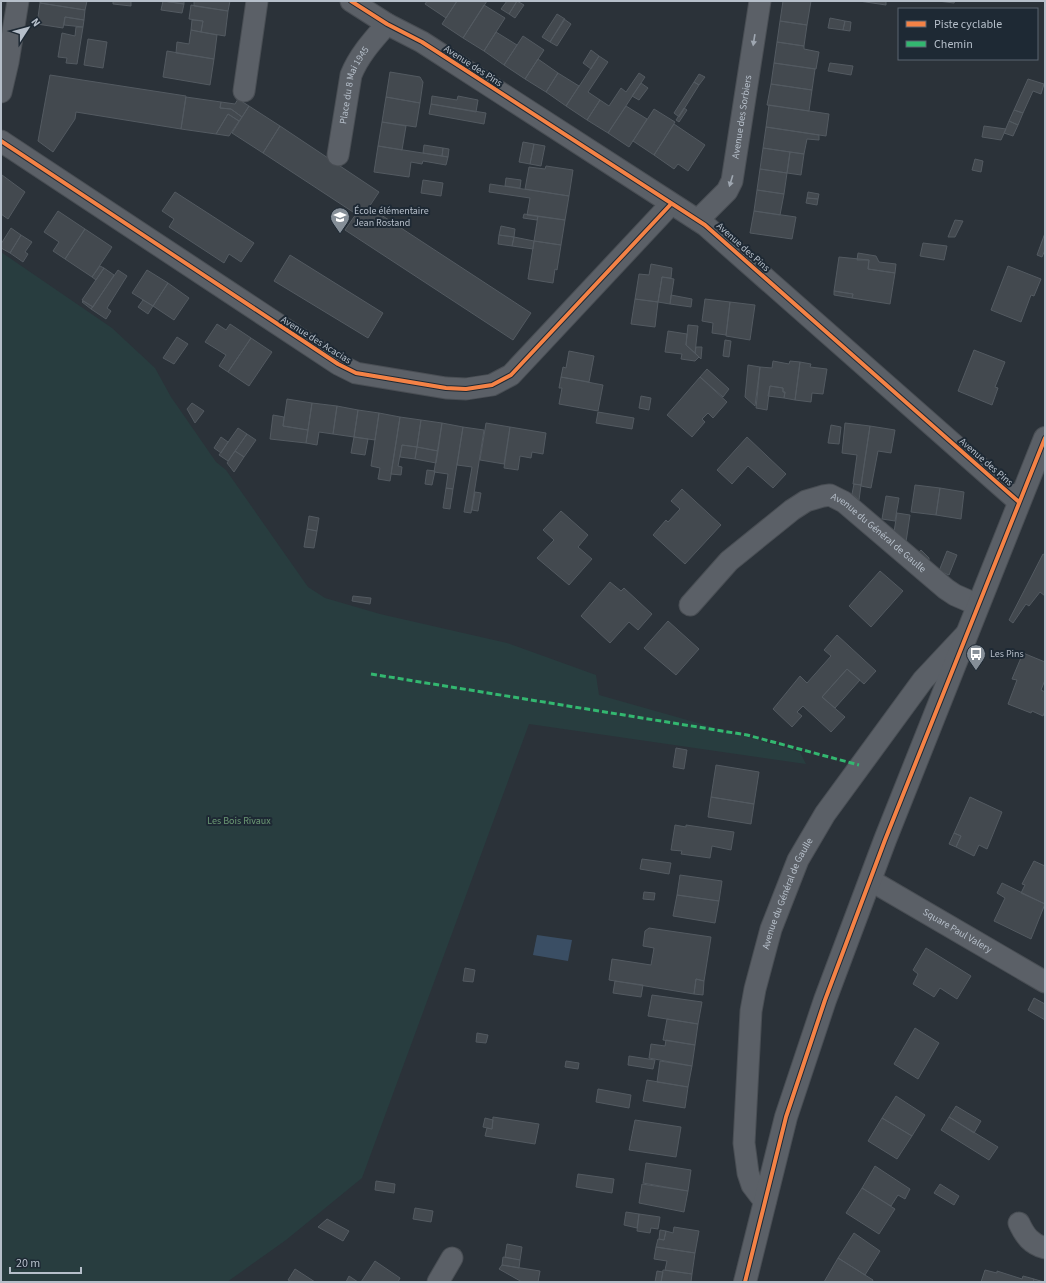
<svg xmlns="http://www.w3.org/2000/svg" width="1046" height="1283" viewBox="0 0 1046 1283" font-family="'Source Sans 3',sans-serif">
  <style>
    .green { fill: #283d3f }
    .water { fill: #3a4e64 }
    .building { fill: #43494f; stroke: #535a61 }
    .lines { fill: none; stroke-linecap: round; stroke-linejoin: round }
    .minor-casing { stroke: #494e54; stroke-width: 23 }
    .tertiary-casing { stroke: #494e54; stroke-width: 24 }
    .minor { stroke: #5b6067; stroke-width: 21 }
    .tertiary { stroke: #5b6067; stroke-width: 22 }
    .quiet { stroke: #33b770; stroke-width: 3; stroke-dasharray: 6 3; stroke-linecap: butt }
    .cycleway-casing { stroke: #1e2934; stroke-width: 6 }
    .cycleway { stroke: #f48246; stroke-width: 4 }
    .oneway { fill: #9fa7b1 }
    .labels { text-anchor: middle; dominant-baseline: central; stroke-width: 4; stroke-linejoin: round; paint-order: stroke }
    .street-label { font-size: 10px; fill: #b6bfca; stroke: #1e2934 }
    .poi-label { font-size: 10px; fill: #b6bfca; stroke: #1e2934; text-anchor: start }
    .park-label { font-size: 10px; fill: #6d9a75; stroke: #1e2934 }
  </style>
  <rect width="100%" height="100%" fill="#2b3239"/>
  <path class="green" d="M1,252L112,328L155,368L171,397L216,462L226,470L308,587L325,598L380,614L507,643L596,675L599,695L800,752L806,764L529,724L362,1178L286,1240L227,1282H1Z"/>
  <path class="water" d="M537,935L572,940L568,961L533,955Z"/>
  <path class="building" d="M40,1H87L85,10L40,3Z
    M113,1H131V6L113,4Z
    M163,1H184V4Z
    M163,1L184,4L182,13L161,10Z
    M194,1H230L228,11L194,6Z
    M427,1H457L446,18L425,4Z
    M457,1H487L463,38L442,24Z
    M507,1H517L509,14L501,9Z
    M517,1L524,5L515,18L509,14Z
    M783,1H811L807,25L780,21Z
    M859,1H886V5Z
    M938,1H955L954,3Z
    M40,3L85,10L84,20L65,17L63,28L37,24Z
    M191,5L228,11L225,36L201,32L203,21L189,19Z
    M484,5L505,18L484,51L463,38Z
    M557,14L565,19L550,42L542,37Z
    M65,17L84,20L83,27L64,25Z
    M830,18L845,21L843,30L828,28Z
    M564,19L571,24L557,46L550,42Z
    M192,20L203,21L201,32L191,30Z
    M780,21L807,25L804,46L777,42Z
    M845,21L851,22L850,31L843,30Z
    M76,27H83L77,64L66,63L67,58L58,57L62,33L75,36Z
    M191,30L217,35L214,59L176,53L177,42L189,44Z
    M496,32L517,45L504,65L484,51Z
    M523,36L544,50L525,79L504,65Z
    M88,39L107,42L103,68L84,65Z
    M777,42L804,46V49L819,52L816,69L774,63Z
    M591,50L599,56L591,69L583,63Z
    M167,51L214,59L210,85L163,77Z
    M599,56L608,62L588,92L600,100L587,120L566,106Z
    M538,59L558,73L546,92L525,79Z
    M774,63L815,69L812,90L771,84Z
    M830,63L853,66L851,75L828,71Z
    M390,72L420,77L423,82L420,103L386,97Z
    M558,73L579,86L566,106L546,92Z
    M639,73L645,77L608,133L587,120L600,100L609,106L621,88L626,92Z
    M699,74L705,77L699,85L694,82Z
    M50,75L186,96L181,129L76,112L75,119L53,152L38,141Z
    M1028,79L1044,84L1041,94L1033,91L1023,113L1014,110Z
    M694,82L699,85L679,117L674,113Z
    M641,83L648,88L639,100L632,96Z
    M771,84L812,90L809,111L767,105Z
    M432,96L457,100L458,96L478,100L476,112L431,104Z
    M186,97L221,102L220,108L231,109L242,117L239,121L228,114L216,134L181,129Z
    M386,97L420,103L416,127L382,122Z
    M238,99L249,106L242,117L231,109L220,108L221,102L235,104Z
    M431,104L486,113L484,124L429,114Z
    M769,105L829,114L826,136L766,127Z
    M249,106L280,126L263,153L232,133Z
    M626,106L647,119L629,147L608,133Z
    M684,108L687,110L679,122L676,120Z
    M654,109L675,122L654,155L633,141Z
    M1014,110L1023,113L1018,125L1009,121Z
    M228,114L239,121L229,136L216,134Z
    M1009,121L1018,125L1013,136L1004,133Z
    M382,122L406,126L402,150L378,146Z
    M674,124L705,145L688,171L678,164L674,169L654,155Z
    M280,126L379,192L369,207L531,313L513,340L345,230L356,214L263,153Z
    M984,126L1006,129L1001,140L982,137Z
    M766,127L819,135V140L807,139L804,154L763,148Z
    M523,142L534,144L530,164L519,162Z
    M534,144L545,146L541,166L530,164Z
    M424,145L443,148L442,156L423,153Z
    M378,146L448,157L446,165L423,161L422,164L411,162L409,177L374,172Z
    M443,148L449,149L448,157L442,156Z
    M763,148L790,152L787,173L760,169Z
    M790,152L804,154L801,175L787,173Z
    M975,159L983,161L981,172L972,170Z
    M546,166L573,170L569,196L525,189L529,167L545,169Z
    M760,169L787,173L784,194L757,190Z
    M2,175L25,192L8,219L1,214Z
    M506,178L521,180L520,188L505,186Z
    M423,180L443,183L441,196L421,193Z
    M490,184L569,196L565,220L527,215L530,198L489,192Z
    M757,190L784,194L780,215L754,211Z
    M175,192L254,243L241,262L229,254L224,263L169,227L174,219L162,211Z
    M808,192L819,194L818,199L807,198Z
    M807,198L818,199L817,205L806,203Z
    M58,211L85,229L65,259L53,251L59,242L44,232Z
    M754,211L796,217L792,239L750,233Z
    M524,214L538,216L537,220L523,218Z
    M538,216L565,220L561,245L534,241Z
    M955,220L963,221L955,237H948Z
    M501,226L515,229L514,237L499,235Z
    M11,228L21,235L10,253L1,248V244Z
    M85,229L112,247L92,277L65,259Z
    M1045,233V250L1042,257L1037,255Z
    M21,235L32,242L25,252L28,254L23,262L10,253Z
    M499,235L514,237L512,246L498,244Z
    M514,237L534,241L533,249L512,246Z
    M534,241L561,245L557,270L555,269L553,283L528,279Z
    M923,243L947,246L944,260L920,256Z
    M858,253L876,256L879,262L896,264L895,273L868,269L869,260H857Z
    M290,255L383,313L368,338L274,281Z
    M839,257L869,260L868,269L895,273L890,304L852,298L853,294L834,291Z
    M651,264L672,268L671,278L662,277L658,302L635,299L639,274L649,275Z
    M100,266L104,268L96,280L92,277Z
    M1008,266L1041,279L1034,296L1031,295L1021,322L991,310Z
    M104,268L114,275L93,307L82,300Z
    M118,270L127,276L107,308L111,311L106,319L91,309Z
    M147,270L168,283L153,306L132,293Z
    M662,277L674,279L670,304L658,302Z
    M168,283L189,298L174,320L153,306Z
    M834,291L853,294L852,298L834,295Z
    M671,295L692,299L691,307L670,304Z
    M635,299L658,302L655,327L631,324Z
    M705,299L730,302L726,335L712,333L713,323L702,321Z
    M143,300L153,306L148,314L138,307Z
    M83,301L93,307L91,309L82,302Z
    M730,302L755,305L750,340L726,336Z
    M217,324L226,330L230,324L251,338L228,372L219,366L226,355L205,342Z
    M688,325L698,326L695,353L686,345Z
    M668,331L687,334L686,345L699,357L695,361L681,359L682,354L665,352Z
    M177,337L188,344L174,364L163,358Z
    M251,338L272,352L249,386L228,372Z
    M725,340L731,341L729,357L723,356Z
    M696,347H702L701,359L695,353Z
    M974,350L1005,362L995,387L998,388L992,405L958,391Z
    M569,351L594,356L589,382L561,377L563,367L566,368Z
    M773,361L789,364L790,361L800,362L795,400L784,398L785,392H783V388L770,386L767,410L756,408L760,367L772,368Z
    M800,362L811,364L810,367L827,369L823,394L812,393L811,402L795,400Z
    M748,365L760,367L755,406L745,397Z
    M707,369L729,389L723,397L700,377Z
    M561,377L603,385L598,411L559,404L562,388H559Z
    M700,377L727,402L713,418L708,413L702,419L705,422L692,437L667,415Z
    M770,386L783,388V392H785L784,398L768,396Z
    M641,396L651,398L649,410L639,408Z
    M287,399L312,403L308,430L283,426Z
    M192,403L204,411L195,423L187,409Z
    M312,403L337,406L333,434L319,432L317,445L306,443Z
    M337,406L358,410L354,437L333,434Z
    M358,410L379,413L375,440L354,437Z
    M598,412L634,418L632,429L596,423Z
    M379,413L400,417L390,481L378,479L380,468L371,466Z
    M273,415L284,417L283,426L308,430L306,443L270,439Z
    M400,417L421,420L417,447L402,445L398,466L402,467L401,475L391,474Z
    M421,420L442,423L438,451L417,447Z
    M442,423L463,427L453,489L446,488L448,474L434,472Z
    M486,423L510,427L504,464L480,460Z
    M845,423L870,426L861,485L853,484L857,455L842,453Z
    M831,425L841,427L839,444L828,443Z
    M870,426L895,430L891,453L878,451L871,488L861,486Z
    M463,427L484,430L471,513L464,512L472,467L457,465Z
    M510,427L546,433L543,454L532,452L531,458L520,456L518,470L504,468Z
    M238,428L247,434L228,461L219,455Z
    M247,434L256,440L244,457L235,451Z
    M221,437L228,442L221,453L214,448Z
    M354,437L368,439L365,455L351,453Z
    M747,437L786,474L773,488L748,466L732,484L717,470Z
    M402,445L417,447L415,459L400,457Z
    M417,447L438,451L436,463L415,459Z
    M235,451L244,457L234,472L227,463Z
    M427,470L435,471L432,485L425,484Z
    M854,484L861,485L859,500L852,494Z
    M915,485L940,488L936,515L911,512Z
    M446,488L453,489L450,509L443,508Z
    M940,488L964,492L961,519L936,515Z
    M682,489L721,525L685,564L653,535L666,520L668,522L680,509L671,501Z
    M475,492L481,493L478,511L472,510Z
    M886,496L899,498L895,521L882,519Z
    M561,511L588,535L578,547L592,559L569,585L537,558L554,540L543,530Z
    M897,513L910,515L906,542L894,532Z
    M309,516L319,518L317,531L307,529Z
    M307,529L317,531L314,548L304,547Z
    M921,550L929,558V564L917,554Z
    M947,551L957,555L949,575L939,571Z
    M1043,554L1045,555V596L1040,592L1029,606L1026,604L1013,623L1009,620Z
    M880,571L903,591L871,627L849,606Z
    M610,582L621,591L624,588L652,614L638,630L629,622L610,643L581,616Z
    M353,596L371,598L370,604L352,601Z
    M668,621L699,649L676,675L644,648Z
    M837,635L876,671L864,684L847,669L822,697L845,717L831,732L803,706L797,712L802,716L792,727L773,709L800,676L807,683L831,656L824,650Z
    M1023,653L1045,662V680L1041,690L1045,692V711L1043,716L1032,711L1031,713L1008,704L1017,680L1012,679Z
    M847,669L860,680L835,708L822,697Z
    M676,748L687,750L684,769L673,767Z
    M716,765L759,772L754,804L711,797Z
    M711,797L754,804L751,824L708,817Z
    M970,797L1002,812L987,849L979,845L974,856L956,847L961,836L954,833Z
    M675,825L686,827V825L734,832L731,850L712,846L710,858L681,854L682,851L671,850Z
    M954,833L961,836L956,847L949,844Z
    M642,859L671,863L669,874L640,869Z
    M1034,861L1045,866V904L1021,893L1025,885L1022,884Z
    M680,875L722,881L719,901L677,895Z
    M1002,883L1045,904L1031,939L994,921L1005,898L997,893Z
    M644,892L655,893L654,900L643,899Z
    M677,895L719,901L715,923L673,916Z
    M649,928L711,937L704,981L696,979L694,994L609,980L612,959L651,965L654,948L643,946L645,931Z
    M926,948L971,976L957,999L940,988L934,997L913,984L918,974L913,970Z
    M465,968L475,970L473,982L463,981Z
    M696,979L704,981L703,995L694,994Z
    M615,981L643,985L641,997L613,993Z
    M652,995L702,1002L698,1024L648,1016Z
    M1034,998L1045,1004V1020L1028,1010Z
    M667,1019L698,1024L695,1045L663,1040Z
    M915,1028L939,1043L918,1079L894,1064Z
    M477,1033L488,1035L486,1043L476,1042Z
    M666,1040L695,1045L692,1066L649,1058L651,1044L665,1046Z
    M629,1056L655,1060L653,1069L628,1065Z
    M566,1061L579,1063L578,1069L565,1067Z
    M660,1061L692,1066L688,1087L657,1082Z
    M647,1080L688,1087L685,1108L643,1101Z
    M598,1089L631,1095L629,1108L596,1102Z
    M896,1096L925,1115L912,1136L882,1118Z
    M956,1106L981,1121L974,1133L949,1117Z
    M493,1117L539,1124L535,1144L485,1136L487,1128L492,1129Z
    M949,1117L998,1147L989,1160L941,1130Z
    M485,1118L493,1120L492,1129L483,1127Z
    M882,1118L912,1136L897,1159L868,1141Z
    M635,1120L681,1127L676,1157L629,1150Z
    M646,1163L691,1170L688,1191L643,1183Z
    M875,1166L910,1189L905,1199L898,1195L891,1206L862,1188Z
    M578,1174L614,1179L612,1193L576,1187Z
    M376,1181L395,1184L394,1193L375,1190Z
    M642,1184L688,1191L684,1212L639,1203Z
    M940,1184L959,1196L954,1205L934,1193Z
    M862,1188L895,1209L879,1234L846,1213Z
    M415,1208L433,1211L431,1222L413,1219Z
    M626,1212L639,1214L637,1228L624,1225Z
    M639,1214L660,1217L658,1229L651,1228L650,1233L637,1231Z
    M327,1219L349,1231L343,1241L318,1227Z
    M674,1227L699,1231L695,1253L656,1247L658,1239L664,1240L666,1231L673,1233Z
    M660,1230L666,1231L664,1240L659,1239Z
    M854,1233L880,1251L865,1275L838,1258Z
    M507,1244L522,1247L520,1260L505,1257Z
    M656,1247L695,1253L692,1274L665,1270L667,1261L654,1259Z
    M503,1257L520,1260L519,1268L502,1265Z
    M838,1258L873,1280L872,1282H824Z
    M375,1261L400,1278L398,1282H361Z
    M502,1265L540,1271L538,1282H522L499,1269Z
    M295,1269L315,1282H292L288,1280Z
    M663,1270L692,1274L691,1282H661Z
    M985,1270L997,1273V1271L1022,1279L1023,1276L1034,1279L1033,1282H981Z
    M657,1271L663,1272L661,1282H655Z
    M349,1276L358,1282H346Z
    M1034,1279L1044,1282H1033Z"/>
  <g class="lines">
    <defs>
      <g id="minor">
        <path d="M351,1L387,24L422,42L705,225L1019,502"/>
        <path d="M244,91L257,1"/>
        <path d="M1,92L8,62L18,1"/>
        <path d="M1,141L338,364L356,373L446,388L466,389L492,385L511,375L671,204"/>
        <path id="s1" d="M338,155L351,75C359,55 373,40 387,24"/>
        <path id="s2" d="M698,220L727,191L732,181L760,1"/>
        <path id="s3" d="M690,605L729,561L792,510L806,501L823,496L830,495L844,502L946,589L955,595L978,605"/>
        <path id="s4" d="M870,880L1045,982"/>
        <path id="s5" d="M765,1202L752,1185L748,1173L744,1143L751,1011L755,989L771,929L798,860L825,814L923,680L967,633"/>
        <path d="M1019,1223C1025,1236 1031,1244 1045,1248"/>
        <path d="M438,1282L452,1258"/>
      </g>
      <path id="tertiary" d="M745,1282L786,1117L825,1000L885,840L1045,438"/>
    </defs>
    <use href="#minor" class="minor-casing"/>
    <use href="#tertiary" class="tertiary-casing"/>
    <use href="#minor" class="minor"/>
    <use href="#tertiary" class="tertiary"/>
    <path class="quiet" d="M371,674L747,735L859,765"/>
    <defs>
      <path id="cycleway" d="M351,1L387,24L422,42L705,225L1019,502
        M1,141L338,364L356,373L446,388L466,389L492,385L511,375L671,204
        M745,1282L786,1117L825,1000L885,840L1045,438"/>
    </defs>
    <use href="#cycleway" class="cycleway-casing"/>
    <use href="#cycleway" class="cycleway"/>
  </g>
  <defs><path id="oneway-solid" d="M-6-.8H1V-3.2L6.5 0L1 3.2V.8H-6Z"/></defs>
  <g class="oneway">
    <use href="#oneway-solid" transform="translate(754 40) rotate(99)"/>
    <use href="#oneway-solid" transform="translate(731 181) rotate(107)"/>
  </g>
  <defs>
    <symbol id="school-pin" viewBox="-11 -11 22 30"><path d="M0 17L-7.5 6A9.5 9.5 0 1 1 7.5 6Z" fill="#858e97" stroke="#1e2934"/><path d="M0-5L7-2L0 1L-7-2ZM-4 1L0 2.5L4 1V4Q0 6-4 4Z" fill="#fff"/></symbol>
    <symbol id="bus-pin" viewBox="-11 -11 22 30"><path d="M0 17L-7.5 6A9.5 9.5 0 1 1 7.5 6Z" fill="#858e97" stroke="#1e2934"/><path d="M-5-6H5V4H4V6H2V4H-2V6H-4V4H-5ZM-3.5-4V0h7V-4ZM-3.5 1.2v1.5H-2V1.2ZM2 1.2v1.5H3.5V1.2Z" fill="#fff"/></symbol>
  </defs>
  <g fill-rule="evenodd">
    <use href="#school-pin" x="329" y="206" width="22" height="30"/>
    <use href="#bus-pin" x="965" y="643" width="22" height="30"/>
  </g>
  <g class="labels">
    <g class="street-label">
      <text transform="translate(473 66) rotate(33)">Avenue des Pins</text>
      <text stroke="none"><textPath href="#s1" startOffset="72">Place du 8 Mai 1945</textPath></text>
      <text stroke="none"><textPath href="#s2" startOffset="117">Avenue des Sorbiers</textPath></text>
      <text transform="translate(743 247) rotate(42)">Avenue des Pins</text>
      <text transform="translate(316 340) rotate(32)">Avenue des Acacias</text>
      <text transform="translate(986 462) rotate(41)">Avenue des Pins</text>
      <text stroke="none"><textPath href="#s3" startOffset="243">Avenue du Général de Gaulle</textPath></text>
      <text stroke="none"><textPath href="#s5" startOffset="320">Avenue du Général de Gaulle</textPath></text>
      <text stroke="none"><textPath href="#s4" startOffset="101">Square Paul Valery</textPath></text>
    </g>
    <g class="poi-label">
      <text x="354" y="211">École élémentaire<tspan x="354" dy="12">Jean Rostand</tspan></text>
      <text x="990" y="654">Les Pins</text>
    </g>
    <g class="park-label">
      <text x="239" y="821">Les Bois Rivaux</text>
    </g>
  </g>
  <rect width="1046" height="1283" fill="none" stroke="#b6bfca" stroke-width="4"/>
  <rect x="898" y="8" width="140" height="52" fill="#1e2934" stroke="#5b6570"/>
  <rect x="906" y="21" width="20" height="6" fill="#f48246" stroke="#5b6570"/>
  <text x="934" y="28" font-size="12" fill="#b6bfca">Piste cyclable</text>
  <rect x="906" y="41" width="20" height="6" fill="#33b770" stroke="#5b6570"/>
  <text x="934" y="48" font-size="12" fill="#b6bfca">Chemin</text>
  <g transform="translate(28 28) rotate(54)" stroke="#1e2934" stroke-width="3" paint-order="stroke">
  <path d="M0-3L7 15L0 10L-7 15Z" fill="#b6bfca"/>
  <text y="-6" font-size="11" font-weight="bold" text-anchor="middle" fill="#b6bfca">N</text>
  </g>
  <path d="M10 1267v6h71v-6" fill="none" stroke="#b6bfca" stroke-width="2"/>
  <text x="16" y="1267" font-size="12" fill="#b6bfca" stroke="#1e2934" stroke-width="3" paint-order="stroke">20 m</text>
</svg>
